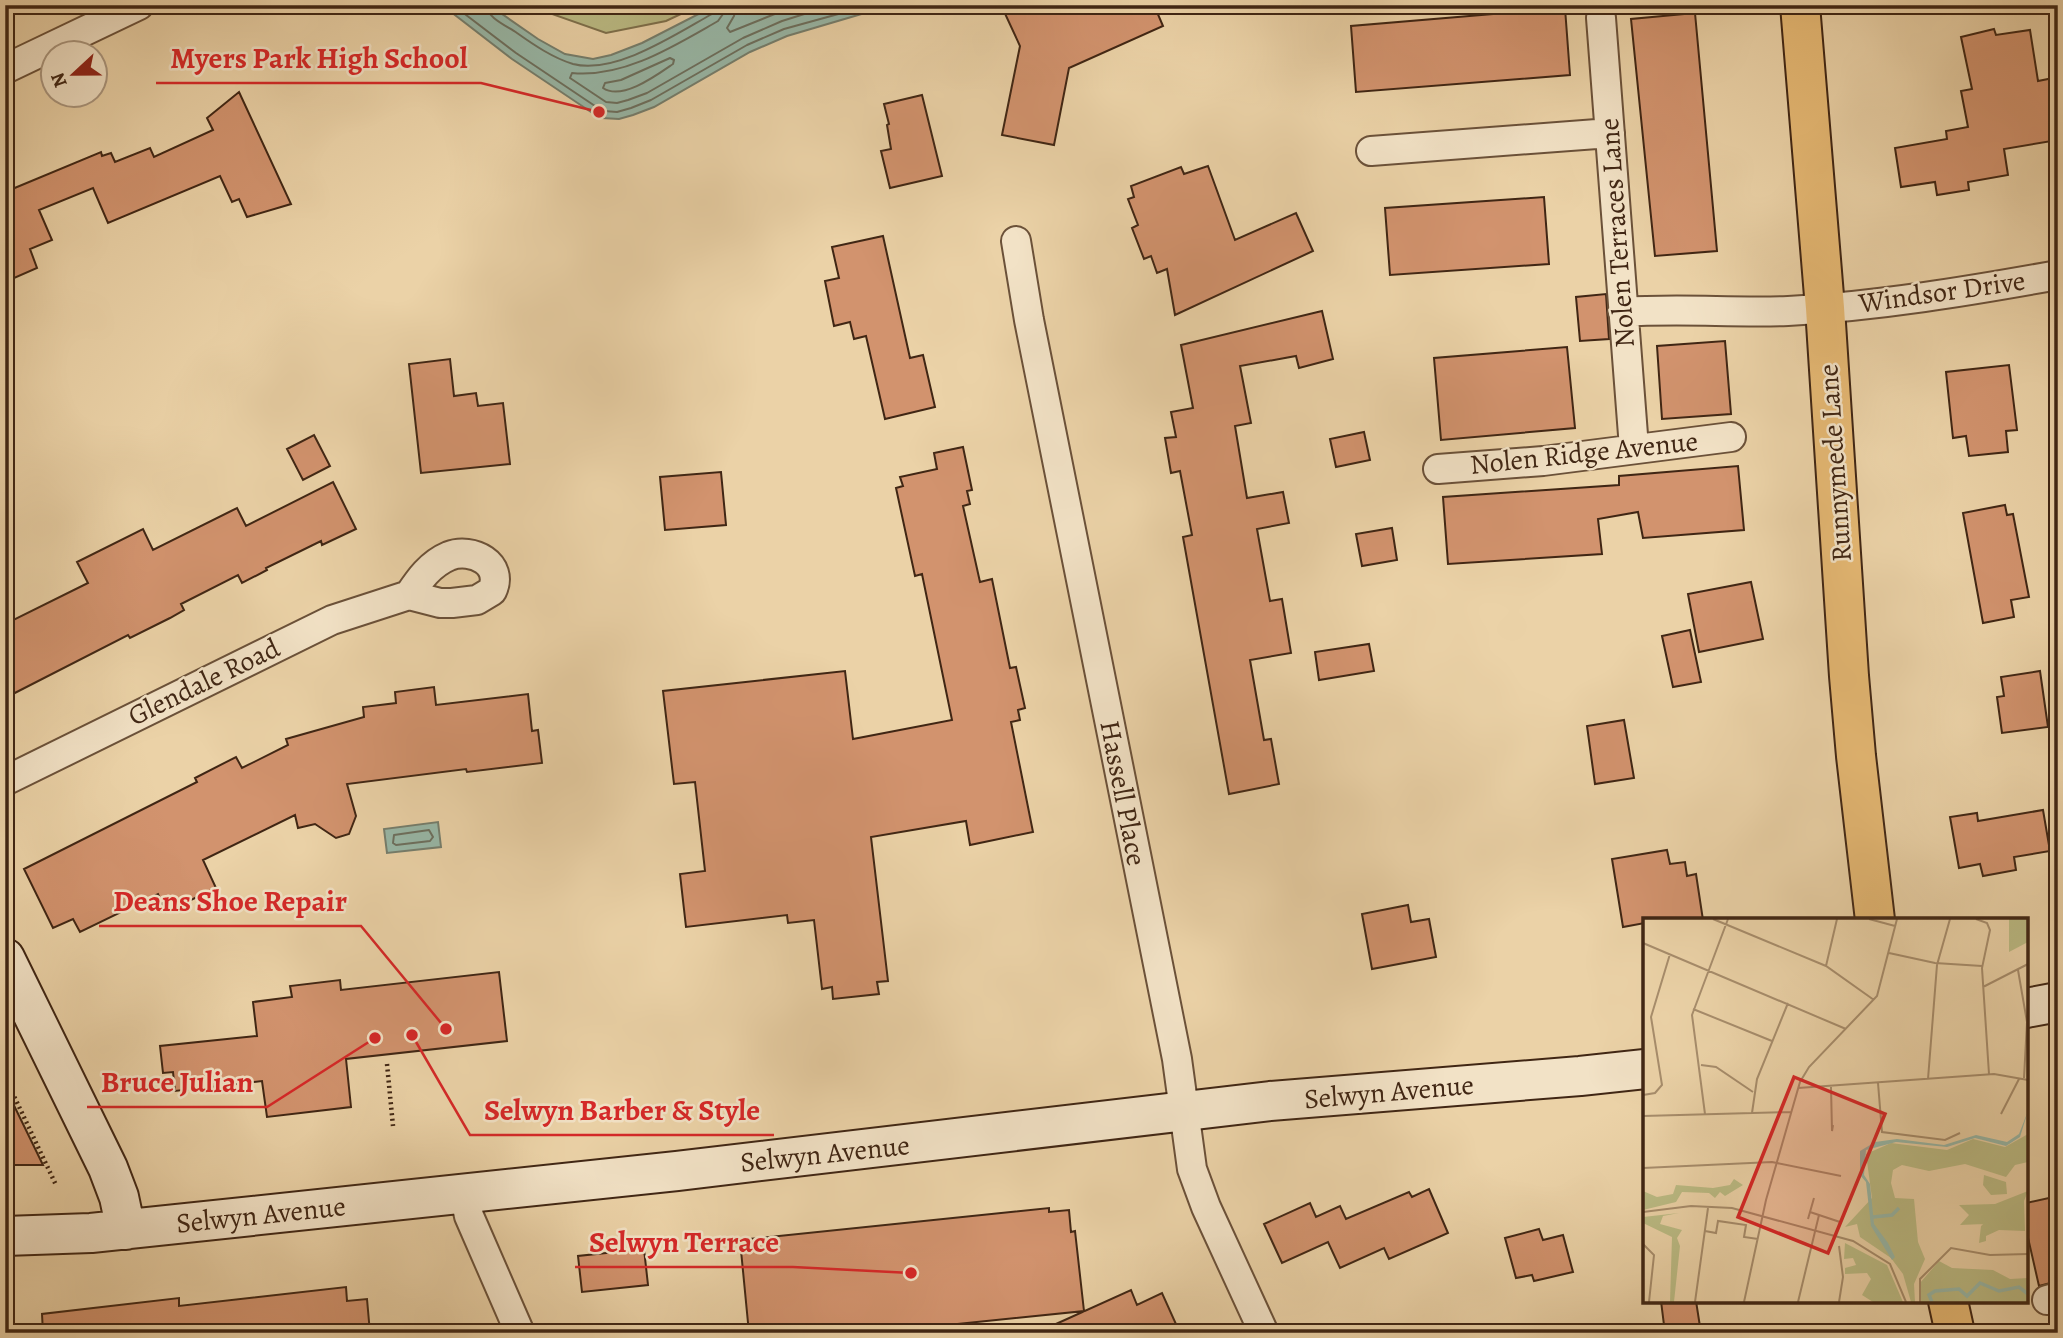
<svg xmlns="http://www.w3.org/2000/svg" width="2063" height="1338" viewBox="0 0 2063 1338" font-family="Alegreya,serif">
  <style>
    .green { fill: #bbbb84; stroke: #7e704c; stroke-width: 2 }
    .water { fill: #98b8a8; stroke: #757e6d; stroke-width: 2 }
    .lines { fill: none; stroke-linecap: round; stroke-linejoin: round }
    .shore { stroke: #6c6f5e; stroke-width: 2 }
    .building { fill: #d2936e; stroke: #402614; stroke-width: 2 }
    .street-casing { stroke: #6b5139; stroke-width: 32 }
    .secondary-casing { stroke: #402614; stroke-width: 42 }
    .primary-casing { stroke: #402614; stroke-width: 42 }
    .path { stroke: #402614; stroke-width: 4.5; stroke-dasharray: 2 3.5; stroke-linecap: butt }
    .street { stroke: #f2e2c6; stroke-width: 28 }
    .secondary { stroke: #f2e2c6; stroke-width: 38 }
    .primary { stroke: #e6b974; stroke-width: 38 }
    .labels { text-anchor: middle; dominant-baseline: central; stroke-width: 5; stroke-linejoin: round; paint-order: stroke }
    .street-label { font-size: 28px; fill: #402614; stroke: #f2e2c6 }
    .inset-river { fill: none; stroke: #98b8a8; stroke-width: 3.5 }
    .inset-road { fill: none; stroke: #a78d6c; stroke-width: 2 }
    .view { fill: #d62828; fill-opacity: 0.15; stroke: #d62828; stroke-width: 3.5 }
    .inset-edge { fill: none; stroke: #402614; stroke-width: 3.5 }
    .leader { fill: none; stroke: #d62828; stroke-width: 2.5 }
    .callout-dot { fill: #d62828; stroke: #f2e2c6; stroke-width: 2.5 }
    .callout-label { font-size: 30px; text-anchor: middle; font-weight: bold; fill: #d62828; stroke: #f2e2c6; stroke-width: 5; stroke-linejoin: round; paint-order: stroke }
  </style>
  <rect width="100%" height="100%" fill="#ebd2a7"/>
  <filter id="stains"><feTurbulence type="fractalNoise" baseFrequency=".00286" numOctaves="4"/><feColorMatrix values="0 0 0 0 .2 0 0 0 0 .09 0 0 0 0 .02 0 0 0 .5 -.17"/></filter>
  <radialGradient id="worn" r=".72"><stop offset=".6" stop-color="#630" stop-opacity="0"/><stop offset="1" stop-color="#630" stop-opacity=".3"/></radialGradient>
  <path class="green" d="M541,5H700L666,21L606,33L549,13Z"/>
  <path class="water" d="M442,5H489L538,39L565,54L593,59L611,55L642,43L716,5H892L787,36L750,52L654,107L633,115L619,119L602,118L591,112L512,59Z
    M438,822L441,847L387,853L384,829Z"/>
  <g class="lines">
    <path class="shore" d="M453,5L516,53L595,106L604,111L617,112L631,108L651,100L747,45L784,29L871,5
      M486,5C487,18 507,26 517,33C534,45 553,58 573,64C615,75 676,34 712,14L716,5
      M725,5L723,14L718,21C674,46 624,78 572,73L570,78L606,102L617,103L628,100L647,93L743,38L782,21L833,5
      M736,5L734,16L727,28L730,32L797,5
      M670,58L674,60L673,64C657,75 622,101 603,88L605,83L621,80Z
      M429,830L433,837L430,841L396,845L393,843L394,835Z"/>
  </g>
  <path class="building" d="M1001,5H1154L1163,26L1069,68L1054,145L1002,135L1020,46Z
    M1565,8L1570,75L1356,92L1351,26Z
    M1695,13L1717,251L1655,256L1631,19Z
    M1994,29L1996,35L2030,30L2038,81L2058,77V140L2004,149L2008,175L1968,182L1969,190L1937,195L1935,182L1901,187L1895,148L1947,139L1946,131L1968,127L1961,91L1972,89L1961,37Z
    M239,92L291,204L247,217L239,199L232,202L220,176L108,223L93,188L39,210L52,240L30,249L37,268L5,282V192L101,152L102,156L111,153L115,162L150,148L154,157L213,130L207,118Z
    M922,95L942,176L890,188L881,151L891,149L887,125L889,124L884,104Z
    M1208,166L1235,240L1296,213L1313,251L1175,315L1167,269L1157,273L1151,256L1144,259L1132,228L1138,225L1128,199L1134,197L1131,186L1181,167L1184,174Z
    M1544,197L1549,264L1390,275L1385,208Z
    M883,236L910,358L923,355L935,407L885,419L866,336L854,339L850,322L834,326L825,281L839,278L832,247Z
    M1606,294L1609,339L1580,341L1576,297Z
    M1322,311L1333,359L1299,368L1296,356L1240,366L1251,423L1235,426L1247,498L1283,492L1289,523L1257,529L1270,601L1282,599L1291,653L1250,660L1264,740L1271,739L1279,784L1229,794L1183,537L1192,535L1180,471L1171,473L1165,438L1176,437L1171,412L1193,408L1181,345Z
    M1725,341L1731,414L1662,419L1657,346Z
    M1567,347L1575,428L1441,440L1434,358Z
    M450,359L454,396L476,393L478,406L503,403L510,464L421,473L409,364Z
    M2009,365L2017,430L2006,431L2008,452L1969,456L1966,436L1953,438L1946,372Z
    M1364,432L1370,460L1336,467L1330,439Z
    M314,435L330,466L303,480L287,449Z
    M963,447L972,490L967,491L970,504L963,506L980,582L992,579L1010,668L1016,667L1025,708L1018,710L1020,720L1011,722L1033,832L970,845L966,821L871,837L888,981L877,982L879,994L833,999L832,987L822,989L814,920L788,923L787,915L686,927L680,874L705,871L695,782L674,784L663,691L845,671L853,739L952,720L922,574L915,576L896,488L903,486L900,477L937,469L934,453Z
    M1738,466L1744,530L1643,538L1638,512L1598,519L1602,554L1448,564L1443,497L1619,485V476Z
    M721,472L726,525L665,530L660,477Z
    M333,482L356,529L322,545L321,541L266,568L267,570L242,583L238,575L181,604L184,610L170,618L130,638L128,635L5,698V624L88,583L77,562L143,529L153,550L237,508L246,526Z
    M2005,505L2007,515L2013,514L2029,597L2011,600L2014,617L1983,623L1963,513Z
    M1392,528L1397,560L1362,566L1356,534Z
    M1751,582L1763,639L1699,652L1688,594Z
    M1690,630L1701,682L1673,687L1662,636Z
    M1369,644L1374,671L1319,680L1315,652Z
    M2040,671L2048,727L2002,733L1997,697L2004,696L2001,677Z
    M434,687L436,705L528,694L532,731L538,730L542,763L467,772L466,769L347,784L356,816L349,834L336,838L315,824L298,828L295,815L203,860L216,888L166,912L158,894L80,932L73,919L53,928L24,869L197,782L195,778L236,757L242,768L288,745L286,739L364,717L363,707L396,703L395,692Z
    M1624,720L1634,778L1595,784L1587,726Z
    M2043,810L2050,851L2014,857L2016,870L1983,876L1980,864L1959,868L1950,817L1977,813L1978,821Z
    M1667,850L1670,864L1685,862L1687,876L1696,874L1703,920H1645V923L1623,927L1612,859Z
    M1408,905L1411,922L1429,919L1436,957L1372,969L1362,914Z
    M499,972L507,1041L346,1059L351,1107L267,1117L262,1081L175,1091L173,1072L163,1073L160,1046L257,1036L253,1002L292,997L290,986L340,980L341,990Z
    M5,1087L43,1165H5Z
    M1429,1189L1448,1233L1389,1259L1384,1248L1340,1268L1328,1242L1282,1263L1264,1224L1310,1203L1316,1217L1340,1206L1346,1219L1409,1192L1412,1197Z
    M2058,1196V1281L2039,1286L2026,1229V1203Z
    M1049,1208V1212L1069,1210L1071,1232L1075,1231L1084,1311L870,1333H749L740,1240Z
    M1539,1229L1543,1240L1563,1235L1573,1272L1534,1281L1532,1275L1516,1278L1505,1238Z
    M644,1249L648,1285L582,1292L578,1256Z
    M346,1287L347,1301L367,1299L370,1333H43L42,1314L179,1298V1306Z
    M1131,1290L1137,1305L1162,1293L1180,1333H1036Z
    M1661,1301H1696L1701,1333H1665Z"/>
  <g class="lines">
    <defs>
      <path id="street" d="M1601,18L1634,448
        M5,69L139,5
        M1371,151L1610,133
        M1016,241L1029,320L1177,1059L1192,1169L1206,1207L1264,1333
        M1623,312C1678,308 1733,313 1788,311C1879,306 1969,291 2058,275
        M1438,469L1543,461L1731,437
        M5,781L332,620L409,595L440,603H452L477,600L492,591C505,564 472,547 449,556C430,564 419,580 409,595
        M464,1193L469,1216L520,1333
        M2047,1300L2058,1297"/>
      <path id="secondary" d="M5,958L108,1168L119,1197L126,1230
        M2026,1008L2058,1002
        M5,1236L91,1233L677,1171L1270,1101L1580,1076L1645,1069"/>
      <path id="primary" d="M1800,5L1825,308L1849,676L1856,756L1875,920
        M1948,1301L1955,1333"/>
    </defs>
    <use href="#street" class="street-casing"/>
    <use href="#secondary" class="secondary-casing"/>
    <use href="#primary" class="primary-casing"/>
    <path class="path" d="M387,1064L393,1126
      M5,1077L56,1185"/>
    <use href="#street" class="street"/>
    <use href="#secondary" class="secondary"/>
    <use href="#primary" class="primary"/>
  </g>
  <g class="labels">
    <g class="street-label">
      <text transform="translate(1617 233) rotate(-94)">Nolen Terraces Lane</text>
      <text transform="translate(1942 292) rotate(-8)">Windsor Drive</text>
      <text transform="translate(1584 453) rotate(-6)">Nolen Ridge Avenue</text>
      <text transform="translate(1835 463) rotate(-94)">Runnymede Lane</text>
      <text transform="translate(204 682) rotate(-26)">Glendale Road</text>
      <text transform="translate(1123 793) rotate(79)">Hassell Place</text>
      <text transform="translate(1389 1092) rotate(-5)">Selwyn Avenue</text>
      <text transform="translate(825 1154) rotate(-6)">Selwyn Avenue</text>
      <text transform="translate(261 1215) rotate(-6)">Selwyn Avenue</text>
    </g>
  </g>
  <g transform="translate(1643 918)">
    <rect width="385" height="385" fill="#ebd2a7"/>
    <path d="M366,1H385V24L366,34ZM385,216V244L372,247L363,259L322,246L286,253L259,247L250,252L248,265L252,280L271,281L275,324L282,341L271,366L272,384H268L260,356L248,340L217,319L214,306L202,309L229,280L223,236L248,225L304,232L330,221L362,229ZM341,257L363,264L364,276L348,277L340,267ZM91,261L100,267L82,278L77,274L72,280L66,275L39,274L33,284L0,292V273L14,279L30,276L33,267L70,270L87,267ZM385,273L381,283L382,313L356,312L343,318V323L336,325L338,308L353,296L341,306L317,307L326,297L316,287L352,286ZM36,295L20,298L17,306L39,312L34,320L37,328L31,384H27L29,319L0,305V299ZM202,325L244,347L260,384H230L219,377L228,361L224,355L202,356V350L213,347L210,340L201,341ZM296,343L309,350L350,352L367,361L385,360V384H278L277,365Z" fill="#bbbb84"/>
    <path d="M385,193L377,219L363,228L332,220L304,229L253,224L223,232L221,257L227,266L231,306L245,325L252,339L249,342L228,308L223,264L217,257V233L232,224L254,221L301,227L333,217L364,224L376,216Z" fill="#98b8a8"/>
    <path class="inset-river" d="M230,299L249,297L256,290M289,384L286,377L292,373L316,371L324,378L337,365L356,373L376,369L385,376"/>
    <path class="inset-road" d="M70,1L183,48L231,82M226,1L252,8M333,1L344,5L347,12L339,50L346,156M0,25L203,111M246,35L292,45L339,48M183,48L194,1M375,52L384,104L381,160M340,69L385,46M50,91L129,123M58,147L73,149L110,174M285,161L294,47L307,1M235,165L239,214L302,222L317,215M188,169L189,213L190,207M155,170L351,156L385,162M0,177L12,175L19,167L8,99L27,36M109,195L114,161L145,85M62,196L49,97L85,1M358,196L376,161M0,198L148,194M0,250L129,244L198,258M0,294L48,288L89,290L210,323L247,346L263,384M167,294L197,304M165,301L171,280M62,313L73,315L75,303L103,307L101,319L115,321M0,326L11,337L6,384M52,384L65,290M101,384L123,282L157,164L166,149L234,78L254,1M155,384L176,297M196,384L200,359L196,328M277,384V361L308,330L347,337L385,336"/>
    <path class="view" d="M151,159L242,196L185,335L95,299Z"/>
    <rect width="385" height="385" class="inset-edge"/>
  </g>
  <path class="leader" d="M599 112L481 83H156M446 1029L361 926H99M375 1038L267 1107H87M412 1035L470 1135H774M911 1273L793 1267H575"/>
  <g class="callout-dot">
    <circle cx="599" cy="112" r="7"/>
    <circle cx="446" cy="1029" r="7"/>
    <circle cx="375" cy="1038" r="7"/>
    <circle cx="412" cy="1035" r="7"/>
    <circle cx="911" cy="1273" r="7"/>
  </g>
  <g class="callout-label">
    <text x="319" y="68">Myers Park High School</text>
    <text x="230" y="911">Deans Shoe Repair</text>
    <text x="177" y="1092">Bruce Julian</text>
    <text x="622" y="1120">Selwyn Barber &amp; Style</text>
    <text x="684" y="1252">Selwyn Terrace</text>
  </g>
  <rect width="2063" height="1338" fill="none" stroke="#ebd2a7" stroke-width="28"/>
  <rect x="7" y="7" width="2049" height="1324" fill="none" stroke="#402614" stroke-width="3.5"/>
  <rect x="14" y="14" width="2035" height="1310" fill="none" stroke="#402614" stroke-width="2"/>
  <g transform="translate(74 74) rotate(248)"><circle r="33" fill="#f2e2c6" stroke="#ab977f" stroke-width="2"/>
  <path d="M0-5L12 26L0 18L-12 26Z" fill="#8f2418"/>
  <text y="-10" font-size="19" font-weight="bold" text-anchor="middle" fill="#402614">N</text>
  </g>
  <rect width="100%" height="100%" filter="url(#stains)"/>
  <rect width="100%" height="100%" fill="url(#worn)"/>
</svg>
